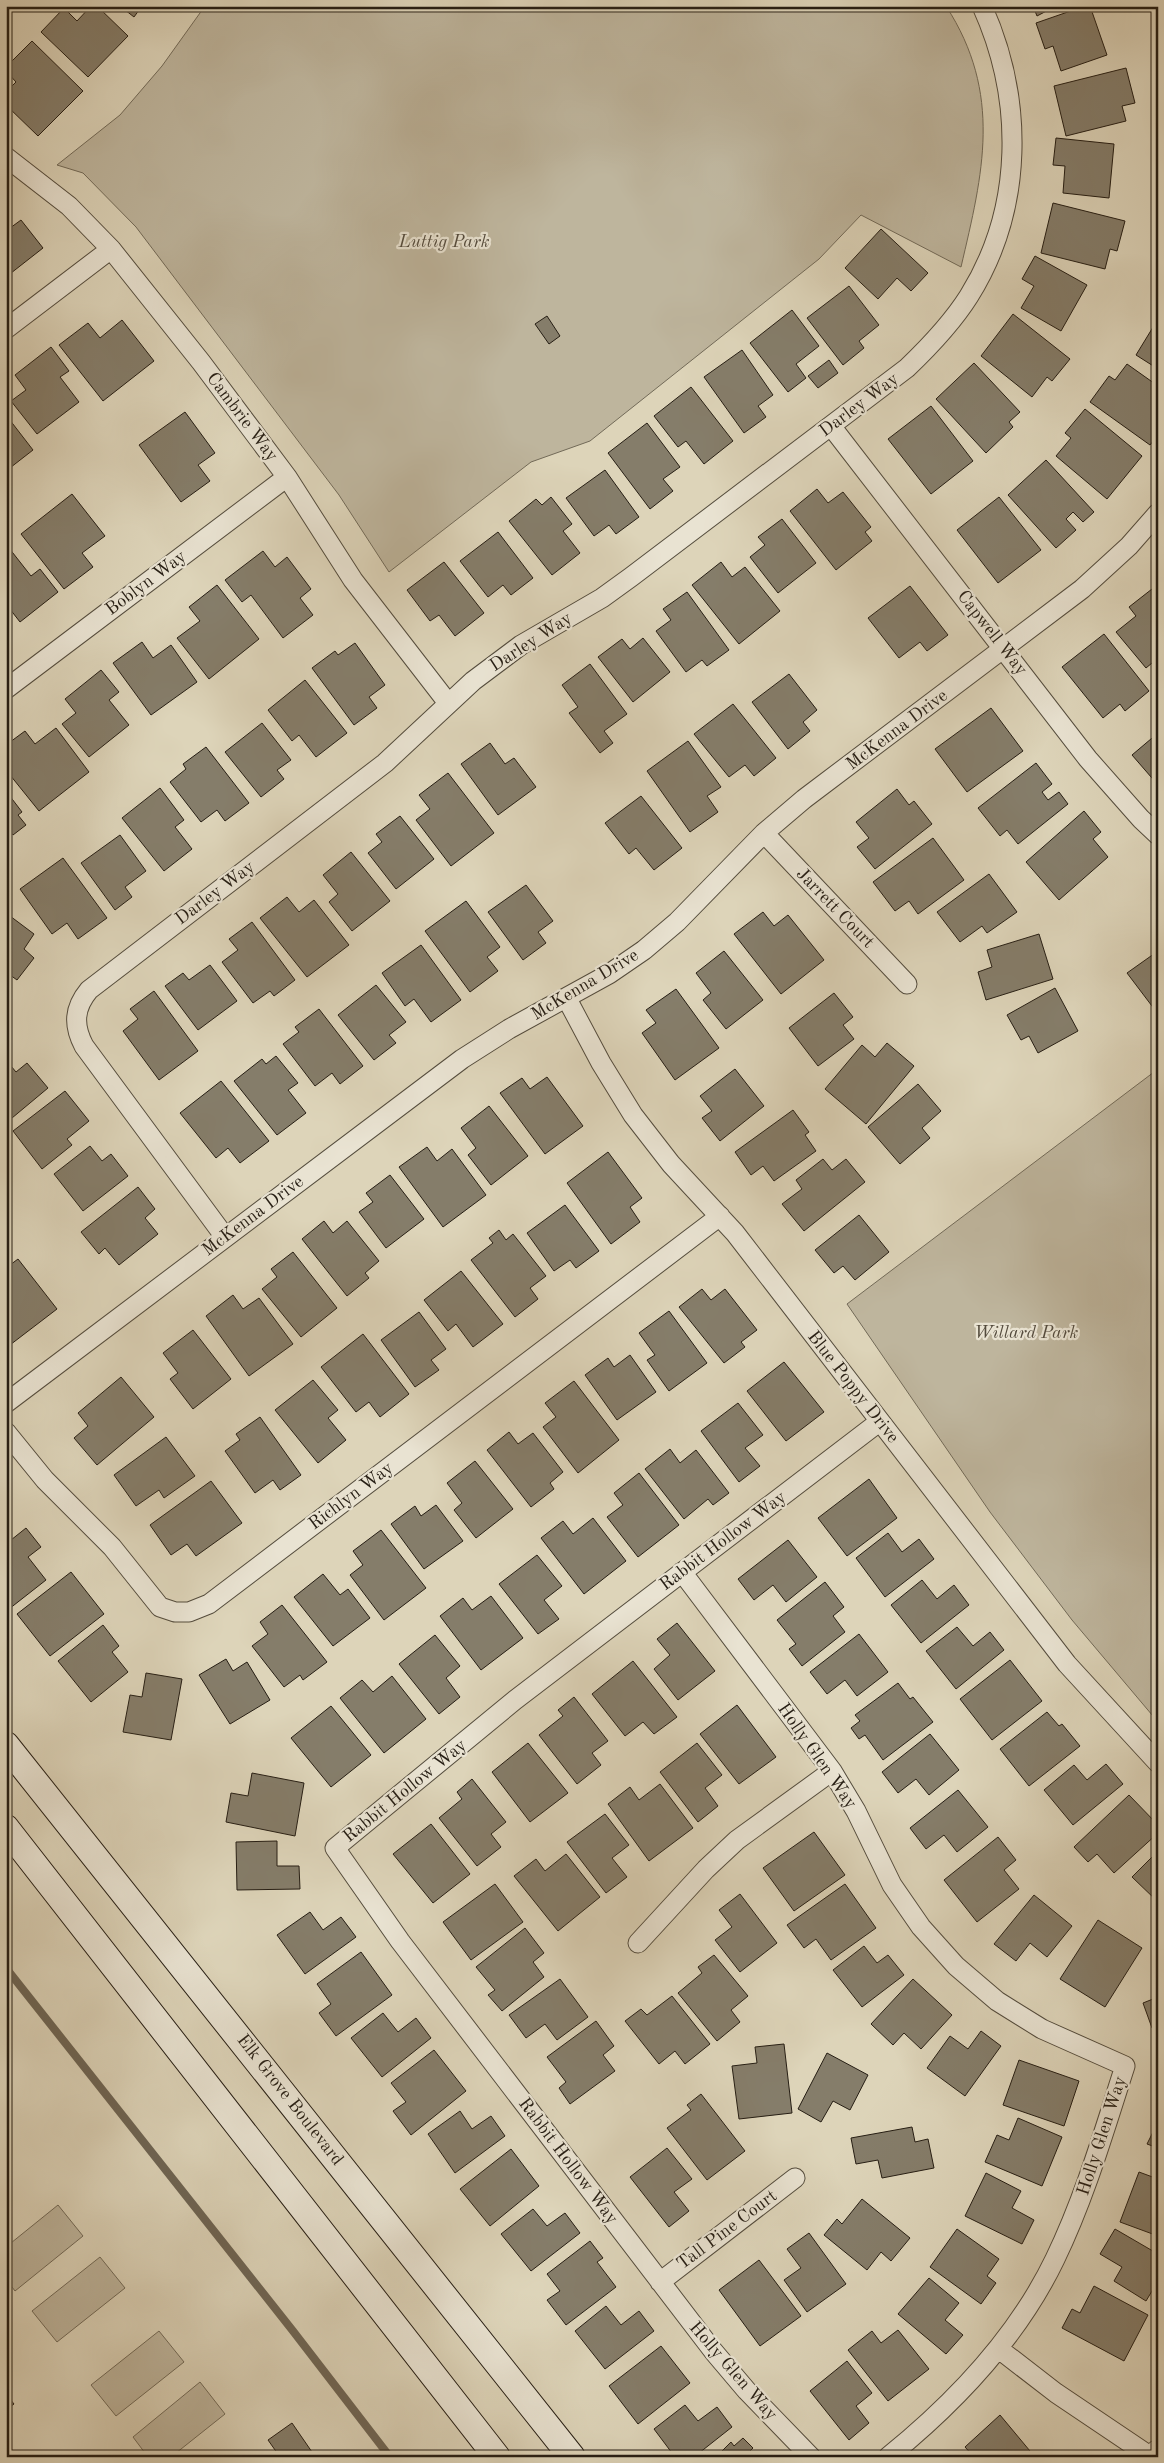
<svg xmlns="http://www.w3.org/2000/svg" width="1164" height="2463" viewBox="0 0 1164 2463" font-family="'Old Standard TT',serif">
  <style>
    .green { fill: #beb59d; stroke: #726a58 }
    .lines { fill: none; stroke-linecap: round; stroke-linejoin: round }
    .stream { stroke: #6f6655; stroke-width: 8 }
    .building { fill: #857d6a; stroke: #261e14 }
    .minor-casing { stroke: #544c3d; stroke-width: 21 }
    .tertiary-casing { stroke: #544c3d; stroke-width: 26 }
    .secondary-casing { stroke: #261e14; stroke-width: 28 }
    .minor { stroke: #e9e3d2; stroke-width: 19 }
    .tertiary { stroke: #e9e3d2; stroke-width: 24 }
    .secondary { stroke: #e9e3d2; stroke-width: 26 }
    .labels { text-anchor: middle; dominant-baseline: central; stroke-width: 4.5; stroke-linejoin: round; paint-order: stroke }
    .park-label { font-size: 18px; font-style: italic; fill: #544b3d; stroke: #e9e3d2 }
    .street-label { font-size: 18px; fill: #261e14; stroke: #e9e3d2 }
  </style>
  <rect width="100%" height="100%" fill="#ddd4b9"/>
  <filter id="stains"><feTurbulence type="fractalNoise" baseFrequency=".004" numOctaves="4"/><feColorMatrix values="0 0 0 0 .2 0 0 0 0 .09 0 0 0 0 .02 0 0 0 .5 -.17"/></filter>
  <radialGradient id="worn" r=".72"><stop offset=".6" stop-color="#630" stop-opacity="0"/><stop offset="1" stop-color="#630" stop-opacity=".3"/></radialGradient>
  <path class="green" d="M205,6H946C1003,94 983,173 961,267L861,215L819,259L590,441L531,462L389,572L339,495L136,227L83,173L57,165L120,115L162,66Z
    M1158,1069V1722L1072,1620L990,1512L847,1304Z
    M58,2205L83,2236L15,2291L6,2279V2247Z
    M100,2257L125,2288L57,2342L32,2311Z
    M159,2331L184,2362L116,2416L91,2385Z
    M200,2382L225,2414L171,2457H148L133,2437Z"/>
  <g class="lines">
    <path class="stream" d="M6,1968L293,2331L390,2457"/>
  </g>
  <path class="building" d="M91,6H97L128,36L88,77L41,32L64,8L77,21Z
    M120,6H142L134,17Z
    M1033,6H1056L1037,16Z
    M1085,6H1090L1107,55L1061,71L1053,46L1045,49L1036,23Z
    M32,41L83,91L38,136L6,105V92L16,82L6,71V67Z
    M1126,68L1135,103L1122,106L1126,121L1066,136L1054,86Z
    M1056,138L1114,144L1109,198L1063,193L1065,166L1053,165Z
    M1053,203L1125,221L1117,251L1110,249L1105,269L1041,253Z
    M21,220L43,248L6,277V231Z
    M881,229L928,273L911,291L897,278L878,299L845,268Z
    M1035,256L1087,285L1061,331L1021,308L1034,286L1022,279Z
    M849,286L879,325L859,341L864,348L843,365L807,318Z
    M792,310L819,346L796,364L806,378L788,392L750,343Z
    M1013,314L1070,359L1052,381L1047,377L1032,397L981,356Z
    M547,316L560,336L549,344L535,324Z
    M1158,319V369L1136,355Z
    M122,320L154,361L103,401L59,345L88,323L100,338Z
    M51,347L69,371L60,377L79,402L37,434L11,401L26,390L15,375Z
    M742,350L773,395L758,406L766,417L744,433L704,377Z
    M829,360L838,373L818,388L808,376Z
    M974,363L1020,412L1009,422L1013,427L986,453L936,399Z
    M1127,364L1158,386V435L1150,445L1090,402L1109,376L1115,380Z
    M691,387L733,441L704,464L686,441L678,447L654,416Z
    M931,406L973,461L931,494L888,439Z
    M1085,409L1142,456L1107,499L1056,456L1071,438L1065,433Z
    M185,412L215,453L198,465L210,481L181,502L139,445Z
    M6,415L33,450L6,471Z
    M647,423L680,467L663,479L673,491L650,509L608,453Z
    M1046,460L1094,512L1083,522L1073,512L1066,519L1076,530L1056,548L1008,495Z
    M605,470L639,517L616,534L609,525L594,536L566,498Z
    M817,489L828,503L843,492L871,527L865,532L872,541L836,570L790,511Z
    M72,494L105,536L82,553L93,567L64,589L21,534Z
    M551,497L572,524L563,531L580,553L552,575L509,521L536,499L542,505Z
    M999,497L1041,550L998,583L957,530Z
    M782,519L816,563L778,593L750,557L765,545L758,537Z
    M498,532L533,578L511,595L503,585L488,597L460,561Z
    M9,548L31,576L40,569L58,592L20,622L6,604V550Z
    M263,551L275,567L287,557L311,589L300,598L313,615L283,638L251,595L242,602L225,580Z
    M444,562L484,613L455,636L439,615L430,621L407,590Z
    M721,562L732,577L745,567L780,611L739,644L692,585Z
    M217,585L259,639L209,679L177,638L200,621L189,607Z
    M910,586L948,635L927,651L920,642L899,658L868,618Z
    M1152,589L1158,596V658L1146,668L1116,632L1136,616L1129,607Z
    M687,592L729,650L707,666L702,660L686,672L656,631L671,620L663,609Z
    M1104,634L1149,691L1125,711L1120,704L1103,718L1062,667Z
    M643,638L670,672L633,702L598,657L622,639L630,649Z
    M142,642L153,658L171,645L197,682L151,715L113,663Z
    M355,643L385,685L369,697L377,708L354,725L312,668L335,651L338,655Z
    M590,664L627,714L604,731L613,743L600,753L569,713L578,707L562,685Z
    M101,670L119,692L109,700L129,725L89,757L62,724L76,713L65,699Z
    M789,674L817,710L803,722L810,731L788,749L752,702Z
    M305,680L347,733L316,757L299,735L292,741L268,710Z
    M733,704L776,758L754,776L745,765L729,777L694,734Z
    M991,708L1023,751L967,792L935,749Z
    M262,723L291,760L277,770L284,779L261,797L225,752Z
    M56,728L89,772L39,811L6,770V745L25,731L35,744Z
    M1158,733V785L1132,755Z
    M688,741L721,787L707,796L718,812L690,832L647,771Z
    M490,743L505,764L514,758L536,787L498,815L461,764Z
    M206,747L249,803L225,821L217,810L201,822L170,782L186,769L183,764Z
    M1036,763L1052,784L1042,792L1048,800L1059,792L1068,804L1018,844L1007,830L1000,836L978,808Z
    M448,773L494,833L451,866L416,820L430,809L419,795Z
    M160,788L184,820L175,827L192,849L164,871L122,818Z
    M897,789L909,805L914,801L932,824L875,869L857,847L869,838L856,822Z
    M6,791L22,812L18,815L26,825L13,835L6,827Z
    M641,796L682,848L654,870L636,848L629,854L605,823Z
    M1084,811L1101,832L1093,839L1108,857L1059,900L1026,862Z
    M400,816L434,859L396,889L368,853L382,842L376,834Z
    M120,835L146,871L125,887L132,897L115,910L81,863Z
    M933,838L964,880L918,914L909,901L895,911L873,882Z
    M351,852L390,901L352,931L329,902L338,894L323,875Z
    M63,858L107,918L78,939L67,923L52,934L20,889Z
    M989,874L1017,912L987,933L982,926L960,942L937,912Z
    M526,885L553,921L538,932L546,943L523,960L488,912Z
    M287,897L299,912L314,900L349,945L307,977L260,918Z
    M466,901L500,947L487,957L498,971L470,992L425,931Z
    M763,912L774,926L788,915L824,960L781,994L734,934Z
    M6,913L34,934L24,949L34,958L17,980L6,972Z
    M252,922L295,980L274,996L270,991L253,1003L222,962L238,950L229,939Z
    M1039,934L1053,979L986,1000L978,972L992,967L987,950Z
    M421,945L461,1000L431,1022L414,999L405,1006L382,973Z
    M724,951L763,1000L726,1029L703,1000L711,993L696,973Z
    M1158,951V1014L1127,973Z
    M210,965L237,1001L198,1030L165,986L183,973L189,980Z
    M376,985L406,1022L389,1035L396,1043L374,1060L338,1015Z
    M1055,988L1078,1031L1038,1053L1029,1036L1021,1040L1007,1015Z
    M676,989L719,1048L675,1080L642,1033L656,1023L646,1010Z
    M154,991L198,1051L159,1080L123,1031L138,1019L130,1009Z
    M834,993L853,1017L843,1025L854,1039L818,1066L789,1028Z
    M319,1009L363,1066L340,1084L332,1073L315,1086L283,1044L299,1032L295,1027Z
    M887,1043L914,1066L866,1124L825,1089L862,1045L875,1057Z
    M276,1056L298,1083L288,1090L306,1113L277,1135L234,1081L262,1059L266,1064Z
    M6,1060L16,1072L27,1063L48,1088L6,1123Z
    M735,1069L764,1106L720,1141L702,1118L712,1111L700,1096Z
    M547,1077L583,1126L545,1154L500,1093L522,1078L530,1089Z
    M221,1081L269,1141L240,1163L228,1148L216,1158L180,1113Z
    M918,1084L941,1111L922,1128L930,1138L900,1164L868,1127Z
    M65,1091L89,1121L67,1139L72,1145L42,1169L13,1131Z
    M489,1106L528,1156L491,1185L468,1155L476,1148L461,1128Z
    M793,1110L809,1132L805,1135L816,1151L774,1181L763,1166L751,1175L735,1152Z
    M90,1146L102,1161L111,1154L128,1176L83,1211L54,1174Z
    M427,1147L437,1161L452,1149L486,1195L443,1227L399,1167Z
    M608,1152L642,1198L630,1207L640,1222L611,1244L567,1183Z
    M823,1159L832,1170L846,1159L865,1182L804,1231L782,1204L802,1189L796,1180Z
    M390,1175L424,1219L386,1248L359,1212L373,1202L366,1193Z
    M138,1187L155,1209L145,1218L158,1234L119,1265L105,1248L99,1254L81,1232Z
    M565,1205L599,1251L576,1268L570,1260L554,1271L527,1233Z
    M859,1215L889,1252L855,1280L843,1266L834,1273L815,1250Z
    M324,1221L333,1233L347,1221L379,1261L365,1273L369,1278L347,1296L302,1239Z
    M499,1230L506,1240L513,1234L546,1276L530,1288L538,1299L515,1317L471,1260L493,1243L489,1238Z
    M293,1252L337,1308L301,1337L262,1289L277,1277L271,1269Z
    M18,1259L57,1309L6,1348V1322L9,1319L6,1316V1268Z
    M461,1271L503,1324L473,1347L456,1324L448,1331L424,1300Z
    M702,1289L711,1300L725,1289L757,1330L741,1342L745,1347L724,1363L679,1307Z
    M233,1295L243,1309L259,1298L293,1344L249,1376L206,1316Z
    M669,1311L707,1363L669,1391L647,1360L655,1355L639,1333Z
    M419,1312L446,1349L431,1360L439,1370L415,1387L381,1340Z
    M193,1330L231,1379L193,1409L170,1379L178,1373L163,1353Z
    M363,1334L409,1394L380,1417L369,1402L356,1412L321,1367Z
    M630,1355L656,1392L617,1420L585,1375L608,1358L614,1367Z
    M784,1362L824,1412L786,1441L747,1391Z
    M121,1377L154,1417L97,1465L74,1438L88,1426L78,1413Z
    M313,1380L338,1410L328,1418L346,1440L318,1463L275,1410Z
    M574,1381L619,1440L578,1473L543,1427L556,1417L545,1403Z
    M738,1403L763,1435L745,1448L760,1466L739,1482L701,1431Z
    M260,1417L301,1475L280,1490L273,1480L255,1493L225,1451L240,1440L236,1434Z
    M509,1432L518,1444L533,1433L563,1472L550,1483L554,1489L531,1507L487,1450Z
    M166,1437L195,1476L164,1498L159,1490L136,1506L114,1475Z
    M670,1449L680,1463L696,1450L729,1493L713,1505L708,1499L684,1519L645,1469Z
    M475,1461L513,1509L476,1538L454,1510L462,1503L447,1483Z
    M639,1473L679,1525L638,1557L607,1517L623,1505L614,1493Z
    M869,1479L897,1518L847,1556L818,1518Z
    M211,1481L242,1523L196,1556L187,1544L171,1555L150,1525Z
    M436,1505L463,1541L424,1569L391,1524L415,1506L421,1516Z
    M593,1518L626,1561L584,1594L541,1538L563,1521L573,1534Z
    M26,1528L41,1547L28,1557L46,1580L9,1609L6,1606V1544Z
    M381,1530L426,1588L384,1620L350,1575L363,1565L353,1551Z
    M888,1533L902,1552L919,1539L934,1559L885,1597L856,1558Z
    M788,1540L817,1577L786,1602L773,1585L754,1600L738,1579Z
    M537,1555L562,1586L544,1600L559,1619L538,1634L499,1584Z
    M71,1572L104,1614L50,1656L17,1614Z
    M323,1574L340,1595L348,1589L370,1618L333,1646L294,1597Z
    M922,1580L937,1599L954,1585L969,1605L921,1643L891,1605Z
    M825,1582L844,1607L833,1616L845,1632L802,1666L789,1649L796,1644L777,1620Z
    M491,1596L523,1638L481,1670L440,1616L463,1598L472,1610Z
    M282,1605L327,1662L303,1680L300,1675L284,1687L252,1646L268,1634L260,1622Z
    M677,1623L715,1671L678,1700L654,1669L670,1655L657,1639Z
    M103,1625L119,1646L112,1652L128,1672L91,1702L58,1661Z
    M957,1627L973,1646L990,1632L1004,1650L956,1689L926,1651Z
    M859,1634L888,1672L857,1696L845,1680L827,1694L810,1672Z
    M435,1635L460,1666L446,1678L460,1697L439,1714L399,1664Z
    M226,1659L233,1671L247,1662L270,1700L230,1724L199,1675Z
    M1010,1660L1042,1701L992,1740L960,1699Z
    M633,1661L677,1717L654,1734L643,1722L625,1736L592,1694Z
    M146,1673L182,1679L171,1740L123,1732L130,1695L142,1697Z
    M392,1676L426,1719L384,1753L340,1698L362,1680L373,1692Z
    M898,1683L910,1699L913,1697L933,1722L883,1760L865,1735L859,1739L851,1728L860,1721L855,1715Z
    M574,1697L608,1741L592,1753L601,1765L577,1784L539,1735L563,1716L558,1710Z
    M737,1705L776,1757L739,1784L700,1734Z
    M331,1706L371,1755L331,1787L291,1738Z
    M1047,1712L1059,1726L1062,1724L1080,1746L1029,1786L1000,1749Z
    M930,1734L959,1770L929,1795L916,1779L898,1793L882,1772Z
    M528,1743L568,1793L530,1822L492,1772Z
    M697,1743L722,1775L705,1788L718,1806L698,1822L660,1772Z
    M1106,1764L1123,1784L1073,1825L1044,1790L1074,1765L1087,1780Z
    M252,1773L304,1783L295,1836L226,1822L231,1793L248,1796Z
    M472,1779L506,1822L491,1834L501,1847L477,1866L439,1818L462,1799L457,1792Z
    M660,1784L693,1828L649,1861L608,1804L630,1787L639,1800Z
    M958,1790L988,1827L957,1852L944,1835L926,1849L910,1828Z
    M1129,1795L1158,1825V1833L1114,1873L1097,1854L1088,1862L1074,1847Z
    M605,1814L629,1845L612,1858L627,1877L606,1893L567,1842Z
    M431,1824L470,1874L433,1903L393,1854Z
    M814,1832L845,1875L794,1911L763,1868Z
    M998,1837L1016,1860L1004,1870L1019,1889L977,1922L944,1880Z
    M277,1841V1866H299L300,1889L237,1890L236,1842Z
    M1158,1851V1902L1132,1877Z
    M566,1854L600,1897L558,1931L514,1876L536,1859L545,1871Z
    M495,1884L523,1922L471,1960L443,1922Z
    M845,1884L876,1928L831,1960L816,1939L804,1948L787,1925Z
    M740,1894L777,1943L740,1972L715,1940L732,1927L719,1910Z
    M1034,1895L1072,1926L1047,1957L1030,1943L1016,1961L994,1944Z
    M310,1912L323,1930L341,1917L356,1937L305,1974L277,1935Z
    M1098,1920L1142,1948L1105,2007L1060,1979Z
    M525,1928L544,1953L533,1962L544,1977L502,2011L488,1995L495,1990L476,1967Z
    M864,1946L877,1963L888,1955L904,1975L862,2007L833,1970Z
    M361,1952L392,1995L336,2036L319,2013L331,2004L317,1984Z
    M714,1955L748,1996L731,2010L740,2022L717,2041L678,1993L702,1973L698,1967Z
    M560,1979L588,2017L557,2040L545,2024L526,2038L509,2015Z
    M913,1979L952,2015L921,2049L904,2033L893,2045L871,2024Z
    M672,1996L710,2044L685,2064L675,2051L659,2064L625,2021L641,2009L647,2015Z
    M1158,1997V2025L1152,2028L1143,2003Z
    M383,2013L398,2032L416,2018L431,2038L382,2077L351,2038Z
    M596,2021L614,2046L603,2055L615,2071L570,2104L559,2088L566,2082L547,2057Z
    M981,2031L1001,2046L965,2096L927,2068L950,2036L968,2049Z
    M784,2044L792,2113L739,2119L732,2066L757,2063L755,2047Z
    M434,2050L466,2091L411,2135L393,2111L406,2102L391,2083Z
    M827,2053L868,2075L850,2110L833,2101L821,2122L798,2109Z
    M1019,2060L1079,2081L1064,2126L1003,2105Z
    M701,2094L745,2151L707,2180L667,2128L691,2110L687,2105Z
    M460,2111L472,2129L491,2116L505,2136L455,2173L428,2134Z
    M1018,2118L1062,2137L1042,2186L985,2162L997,2135L1009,2140Z
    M1158,2122V2148L1147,2144Z
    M912,2127L915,2142L928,2139L934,2168L882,2178L878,2160L856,2164L851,2138Z
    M667,2148L692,2179L674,2192L689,2211L669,2227L630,2177Z
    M511,2149L539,2186L490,2226L460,2189Z
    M1139,2172L1158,2179V2236L1120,2222Z
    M986,2173L1021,2191L1012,2208L1034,2220L1022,2244L965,2216Z
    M862,2199L910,2238L891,2261L881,2252L867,2270L824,2235L837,2219L842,2224Z
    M533,2209L547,2226L565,2213L580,2233L531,2271L501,2234Z
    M957,2229L999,2259L987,2276L996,2283L981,2304L930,2267Z
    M1115,2229L1158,2254V2281L1146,2301L1114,2281L1122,2267L1100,2254Z
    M809,2233L846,2284L807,2312L784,2280L801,2268L787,2249Z
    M590,2241L603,2258L597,2262L616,2287L566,2325L547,2300L560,2291L547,2274Z
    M759,2260L801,2316L760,2346L719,2290Z
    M929,2278L959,2303L945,2320L963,2335L946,2354L898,2314Z
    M1094,2286L1148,2315L1124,2361L1062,2328L1072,2309L1080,2313Z
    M606,2306L621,2325L639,2311L654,2331L605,2369L575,2331Z
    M898,2330L929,2369L888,2401L848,2350L872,2331L881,2343Z
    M661,2346L690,2383L638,2424L609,2386Z
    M847,2361L872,2393L856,2406L869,2423L849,2440L810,2391Z
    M6,2394L14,2404L6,2410Z
    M685,2405L698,2421L717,2407L732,2427L694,2457H675L654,2429Z
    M1000,2415L1035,2457H974L965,2447Z
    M292,2423L312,2452L305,2457H280L268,2440Z
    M743,2438L753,2448L749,2452L754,2457H716L731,2442L734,2446Z"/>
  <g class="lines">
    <defs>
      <path id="minor" d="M6,157L69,206L111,249L201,362L287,477L353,580L448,703
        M6,329L111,249
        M831,426L1088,759L1141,819L1158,835
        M6,689L287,477
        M764,833L907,984
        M567,999L601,1063L633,1115L671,1164L735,1233L1067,1664L1158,1763
        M225,1237L84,1046C73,1025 74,1008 89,990L385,763L473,681L521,645L602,598L631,577L907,368C930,346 952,323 969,296C1024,208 1024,99 982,6
        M6,1403L462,1059L509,1029L609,974L644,950L677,922L764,833L804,799L1082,589L1129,546L1158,513
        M6,1432L45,1480L112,1547L160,1607L175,1612H189L209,1604L720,1216
        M682,1572L832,1771L856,1811L892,1885L921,1927L956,1966L997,2001L1042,2029L1125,2066C1104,2131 1085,2197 1055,2259C1017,2338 956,2402 888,2457
        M638,1943L706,1869L737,1840L832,1771
        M660,2282L795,2178
        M999,2349L1056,2393L1151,2457
        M811,2457L747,2391L714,2352L400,1941L335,1848L515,1700L879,1422"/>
      <path id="tertiary" d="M1155,2457L1158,2452"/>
      <path id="secondary" d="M6,1745L572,2457
        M6,1828L497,2457"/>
    </defs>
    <use href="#minor" class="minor-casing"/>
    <use href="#tertiary" class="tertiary-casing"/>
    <use href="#secondary" class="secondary-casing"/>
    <use href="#minor" class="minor"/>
    <use href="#tertiary" class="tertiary"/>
    <use href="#secondary" class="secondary"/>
  </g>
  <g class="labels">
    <g class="park-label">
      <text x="444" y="242">Luttig Park</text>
      <text x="1026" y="1333">Willard Park</text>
    </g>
    <g class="street-label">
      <text transform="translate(859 405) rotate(-37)">Darley Way</text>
      <text transform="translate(242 417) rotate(53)">Cambrie Way</text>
      <text transform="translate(146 583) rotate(-37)">Boblyn Way</text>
      <text transform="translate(992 633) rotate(52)">Capwell Way</text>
      <text transform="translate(531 642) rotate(-33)">Darley Way</text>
      <text transform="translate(897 730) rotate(-37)">McKenna Drive</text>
      <text transform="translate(215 893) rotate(-37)">Darley Way</text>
      <text transform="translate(835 908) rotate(46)">Jarrett Court</text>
      <text transform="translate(585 985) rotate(-31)">McKenna Drive</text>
      <text transform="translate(253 1216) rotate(-37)">McKenna Drive</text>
      <text transform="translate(853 1387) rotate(52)">Blue Poppy Drive</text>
      <text transform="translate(351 1496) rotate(-37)">Richlyn Way</text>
      <text transform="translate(723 1541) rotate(-37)">Rabbit Hollow Way</text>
      <text transform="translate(817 1756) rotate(55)">Holly Glen Way</text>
      <text transform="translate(405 1791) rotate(-39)">Rabbit Hollow Way</text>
      <text transform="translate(290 2100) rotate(52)">Elk Grove Boulevard</text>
      <text transform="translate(1102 2136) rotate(-72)">Holly Glen Way</text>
      <text transform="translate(568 2161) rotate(53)">Rabbit Hollow Way</text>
      <text transform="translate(727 2230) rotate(-37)">Tall Pine Court</text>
      <text transform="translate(733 2371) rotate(49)">Holly Glen Way</text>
    </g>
  </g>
  <rect width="1164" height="2463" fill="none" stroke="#ddd4b9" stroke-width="25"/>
  <rect x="8" y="8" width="1149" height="2448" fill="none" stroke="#261e14" stroke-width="2.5"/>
  <rect x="12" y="12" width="1139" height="2438" fill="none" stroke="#261e14"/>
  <rect width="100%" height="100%" filter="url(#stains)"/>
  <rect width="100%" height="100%" fill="url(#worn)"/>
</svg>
